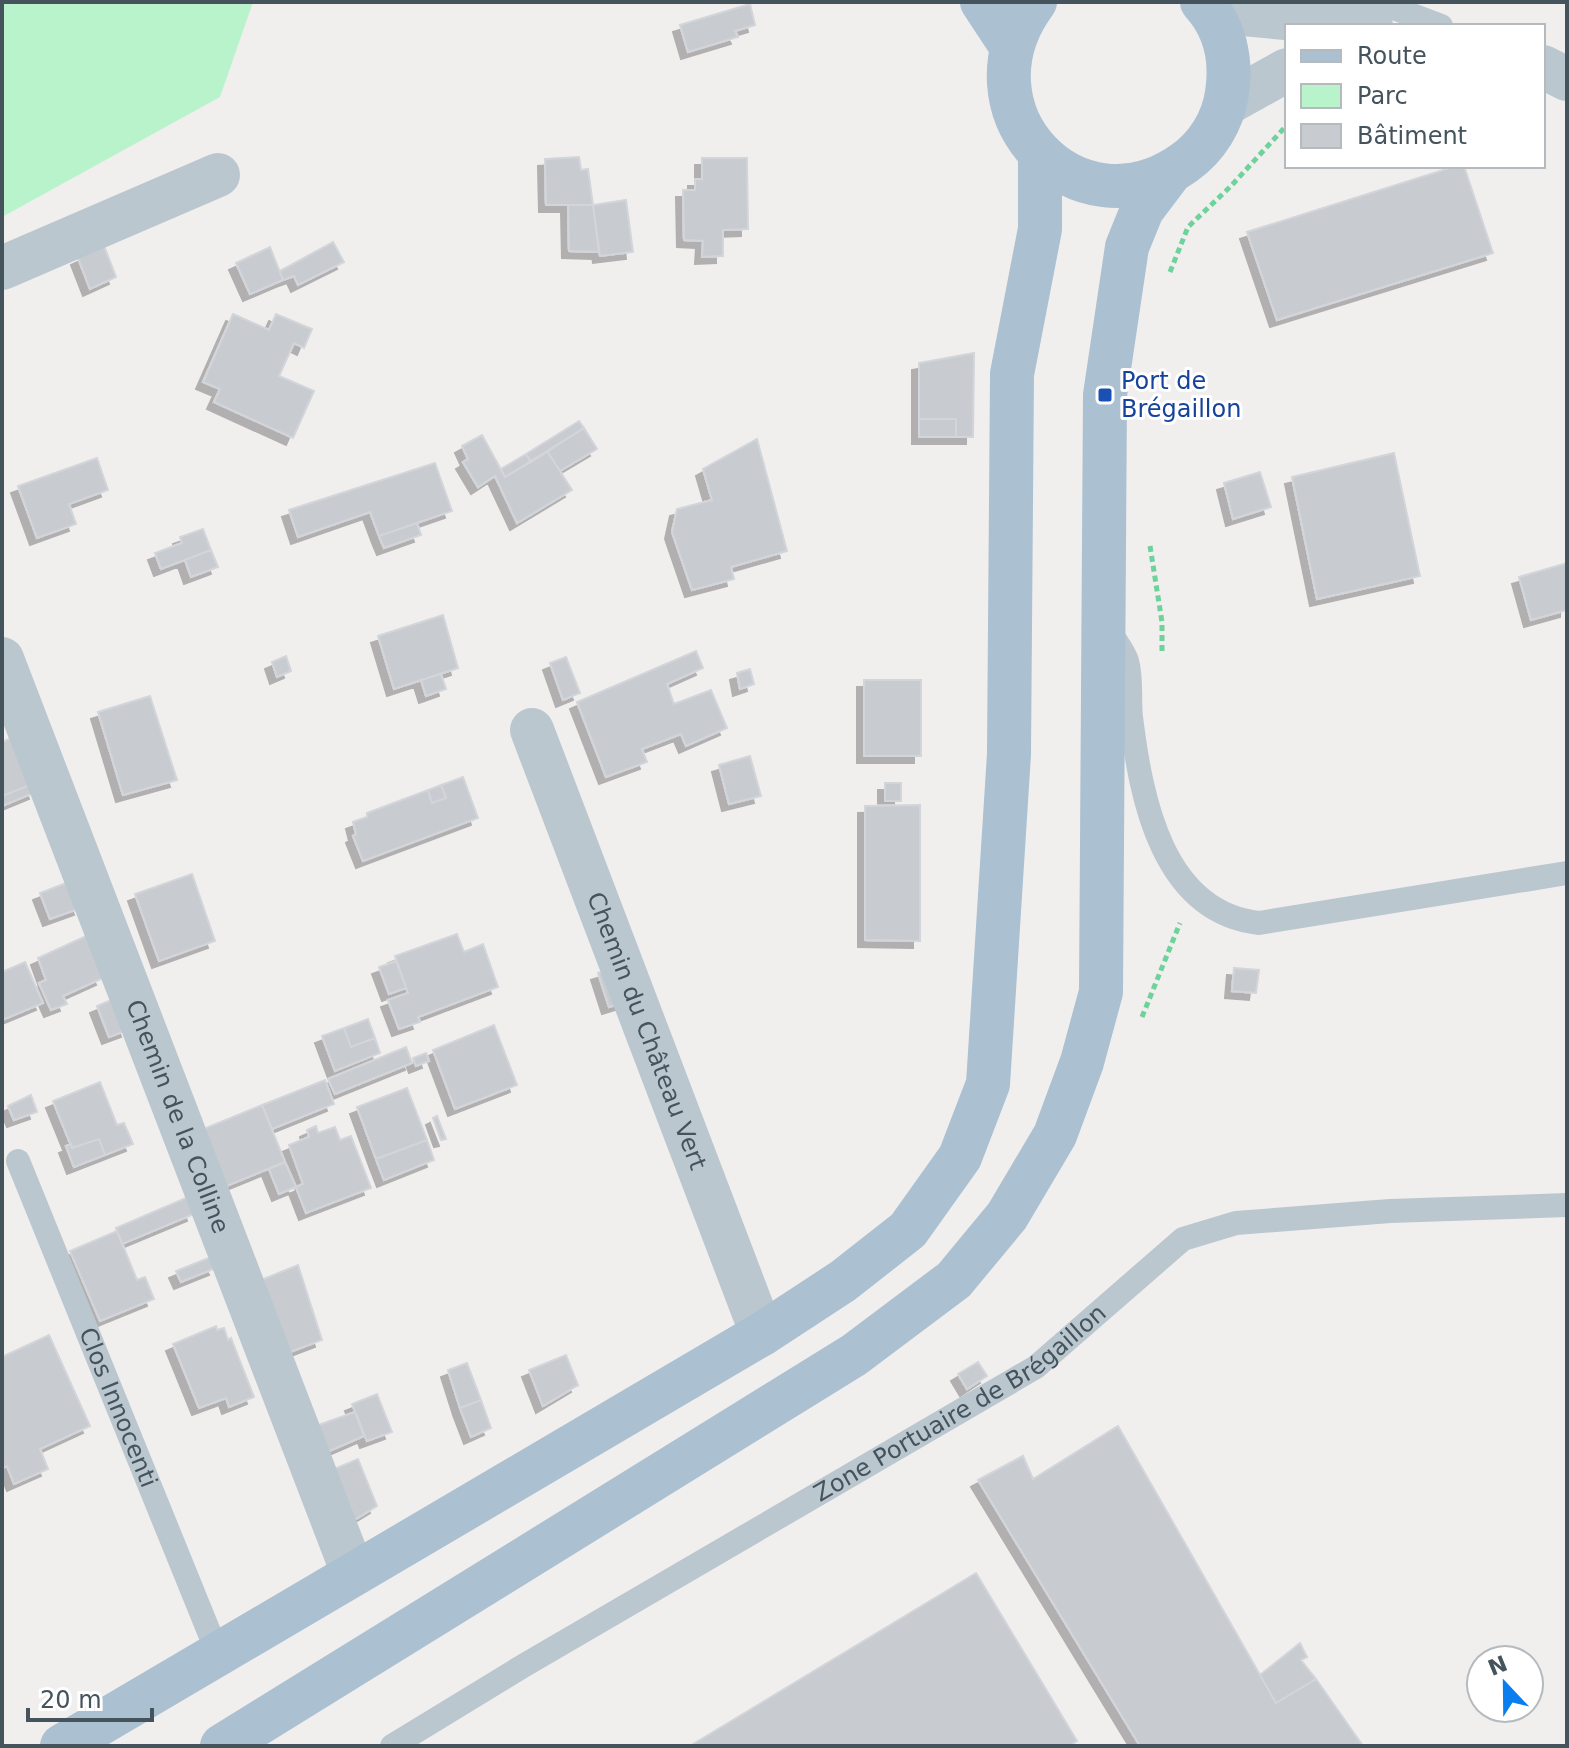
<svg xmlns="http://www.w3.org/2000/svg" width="1569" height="1748" viewBox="0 0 1569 1748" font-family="'DejaVu Sans',sans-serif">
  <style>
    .green { fill: #b8f3cb }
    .building { fill: #c8ccd1; stroke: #d2d5da; stroke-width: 2; filter: url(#shadow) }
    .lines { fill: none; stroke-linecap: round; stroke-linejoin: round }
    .path { stroke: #6dd39a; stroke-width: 5; stroke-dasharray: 6 4; stroke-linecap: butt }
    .lane { stroke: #bbc7cf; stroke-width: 24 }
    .street { stroke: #bbc7cf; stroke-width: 44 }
    .primary { stroke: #abc0d0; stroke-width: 44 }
    .transit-dot { fill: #1a4fb4; stroke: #fff; stroke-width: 3 }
    .labels { text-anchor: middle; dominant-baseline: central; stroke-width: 6; stroke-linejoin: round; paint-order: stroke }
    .transit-label { font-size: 24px; fill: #164399; stroke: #fff; text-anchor: start }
    .street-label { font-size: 24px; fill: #45535d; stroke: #fff }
  </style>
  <defs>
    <filter id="shadow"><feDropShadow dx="-7" dy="7" stdDeviation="0" flood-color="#0004"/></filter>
  </defs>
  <rect width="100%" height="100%" fill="#f1eeee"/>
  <path class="green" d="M2,2H253L220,97L2,217Z"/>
  <path class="building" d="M750,4L755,25L735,31L738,37L688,52L680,25Z
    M579,157L581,170L588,169L593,205H546L545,159Z
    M702,158H747L748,229L723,230V256L702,257L703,241L684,240L683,190H695V179H702Z
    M1456,166H1464L1493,253L1277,320L1247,232Z
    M626,200L633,252L600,256L593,205Z
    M568,205H593L599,252L569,251Z
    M333,242L344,262L298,285L294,276L283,280L280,271Z
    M104,246L116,277L90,289L78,258Z
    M270,247L283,280L250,294L236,263Z
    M233,314L269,330L276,314L312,329L304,348L294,343L279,376L314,391L293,438L214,402L220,389L203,382Z
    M974,353L973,437H956V419H919V363Z
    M919,419H956V437H919Z
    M579,421L584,428L531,462L526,454Z
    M584,428L597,449L560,471L547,451Z
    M482,435L505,477L547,451L572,490L517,523L495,476L478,487L463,462L468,459L462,446Z
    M757,439L787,551L731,567L734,579L692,590L672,532L677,509L712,500L703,469Z
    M1394,453L1420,576L1317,599L1292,477Z
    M526,454L531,462L505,477L501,469Z
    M97,458L108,490L69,504L76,524L37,538L18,486Z
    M435,463L452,511L379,536L370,512L298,537L289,510Z
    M1260,472L1271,507L1233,519L1224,483Z
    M417,523L421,535L384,548L379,536Z
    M203,529L211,550L161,569L155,553L182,543L180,537Z
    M211,550L218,567L191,577L185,560Z
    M1567,563V610L1531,620L1519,577Z
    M443,615L458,668L394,689L378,636Z
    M696,651L703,668L667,684L674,704L711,690L727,728L686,746L681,734L642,749L647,762L606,777L577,702Z
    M286,656L291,671L277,677L272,662Z
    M566,657L580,693L563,700L550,663Z
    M750,669L754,684L740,689L737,673Z
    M441,674L446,689L426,696L421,680Z
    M864,680H921V756H864Z
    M150,696L177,780L123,795L98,712Z
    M14,737L33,784L2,796V742Z
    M750,756L761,796L729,804L719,765Z
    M463,777L478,818L363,861L353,836L356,834L353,822L367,817V813L428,790L432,803L446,798L441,785Z
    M885,783H901V801H885Z
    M33,784L36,792L2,806V796Z
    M441,785L446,798L432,803L428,790Z
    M920,805V941L865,940V806Z
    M192,874L215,941L159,961L135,894Z
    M71,881L81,908L50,919L40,893Z
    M457,934L464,952L483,944L498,987L418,1017L420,1022L399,1029L388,1000L408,993L395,956Z
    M86,936L103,978L63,996L67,1004L51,1010L39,983L46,980L38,958Z
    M396,961L406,988L389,994L379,967Z
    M25,962L43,1003L2,1020V972Z
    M614,968L625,1002L609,1007L598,973Z
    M1234,968L1259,970L1256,993L1232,991Z
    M116,998L128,1030L109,1037L97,1006Z
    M368,1019L375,1038L351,1047L344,1028Z
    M494,1025L517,1085L455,1109L433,1050Z
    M344,1028L351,1047L375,1038L380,1053L335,1071L322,1036Z
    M406,1047L412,1063L335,1094L328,1079Z
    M426,1053L429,1061L416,1066L413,1058Z
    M325,1080L334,1104L272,1129L262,1105Z
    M100,1082L117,1125L124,1123L133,1144L105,1155L99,1139L72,1148L53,1101Z
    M407,1088L427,1140L376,1159L357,1107Z
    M31,1095L37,1112L14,1120L8,1106Z
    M262,1105L285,1162L224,1187L201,1130Z
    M437,1116L446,1139L441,1140L433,1118Z
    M316,1126L318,1133L335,1127L340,1140L351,1136L371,1188L306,1213L296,1187L303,1184L289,1145L309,1137L307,1130Z
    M99,1139L105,1155L74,1167L66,1146L71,1144L72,1148Z
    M427,1140L434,1160L384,1180L376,1159Z
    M285,1162L296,1187L279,1194L269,1169Z
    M188,1197L194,1214L122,1244L116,1228Z
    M117,1231L137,1280L145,1277L154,1299L100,1321L70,1251Z
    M211,1257L216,1268L181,1282L176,1271Z
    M298,1265L322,1340L285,1354L256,1282Z
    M216,1326L217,1330L224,1328L228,1340L231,1338L254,1397L229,1407L226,1398L199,1408L173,1344Z
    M49,1335L90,1426L40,1449L48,1469L14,1484L7,1466L2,1468V1357Z
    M566,1355L578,1385L543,1406L529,1370Z
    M978,1362L987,1376L967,1389L958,1374Z
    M467,1363L481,1400L460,1408L448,1370Z
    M377,1394L392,1432L367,1441L352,1404Z
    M481,1400L491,1428L471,1437L460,1408Z
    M355,1412L364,1436L327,1452L307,1429Z
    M1118,1426L1276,1703L1316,1679L1363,1746H1140L978,1480L1023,1456L1033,1479Z
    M358,1459L377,1506L346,1525L334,1469Z
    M976,1573L1077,1741L1069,1746H690Z
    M1300,1643L1307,1657L1301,1660L1316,1679L1276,1703L1260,1675Z"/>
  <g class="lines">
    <path class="path" d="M1170,272L1188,227L1231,186L1287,125
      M1150,546L1162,622V655
      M1142,1017L1180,923"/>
    <g class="lane">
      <path d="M1378,2L1441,26"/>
      <path d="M1108,629C1114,639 1124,651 1127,661C1132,678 1129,699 1131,717C1141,798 1162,912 1259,923L1567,873"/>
      <path id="s1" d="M18,1161L218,1654"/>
      <path id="s2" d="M392,1746L523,1666L1036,1367L1183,1239L1236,1223L1390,1211L1567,1205"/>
    </g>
    <g class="street">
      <path d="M1210,11L1371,26"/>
      <path d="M1543,67L1567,79"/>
      <path d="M1226,104L1287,70"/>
      <path d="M2,268L218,175"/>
      <path id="s3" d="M2,659L353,1573"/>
      <path id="s4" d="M532,730L762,1334"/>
    </g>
    <path class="primary" d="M982,2L1011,46
      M1035,2C954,111 1077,239 1184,163C1207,147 1223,121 1227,93C1232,60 1225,27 1202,2
      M62,1746L762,1334L843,1281L908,1230L960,1157L988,1084L1009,754L1012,374L1040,229V153
      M222,1746L854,1355L954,1280L1007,1216L1055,1135L1082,1062L1101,992L1105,395L1127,247L1142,210L1170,173"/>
  </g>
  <rect class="transit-dot" x="1097" y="387" width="16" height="16" rx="4"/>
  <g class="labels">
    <g class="transit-label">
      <text x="1121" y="381">Port de<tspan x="1121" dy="28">Brégaillon</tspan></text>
    </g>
    <g class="street-label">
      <text stroke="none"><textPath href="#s4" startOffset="322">Chemin du Château Vert</textPath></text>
      <text stroke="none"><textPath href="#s3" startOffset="490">Chemin de la Colline</textPath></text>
      <text stroke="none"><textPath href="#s2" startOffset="664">Zone Portuaire de Brégaillon</textPath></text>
      <text stroke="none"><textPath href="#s1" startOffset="266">Clos Innocenti</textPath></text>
    </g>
  </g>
  <rect width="1569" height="1748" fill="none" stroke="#45535d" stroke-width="8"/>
  <rect x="1285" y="24" width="260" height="144" fill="#ffffff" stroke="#b5babe" stroke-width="2"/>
  <rect x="1301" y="50" width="40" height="12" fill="#abc0d0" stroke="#b5babe" stroke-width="2"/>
  <text x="1357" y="64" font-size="24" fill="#45535d">Route</text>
  <rect x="1301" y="84" width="40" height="24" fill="#b8f3cb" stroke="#b5babe" stroke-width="2"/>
  <text x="1357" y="104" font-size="24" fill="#45535d">Parc</text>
  <rect x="1301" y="124" width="40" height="24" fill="#c8ccd1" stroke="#b5babe" stroke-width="2"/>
  <text x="1357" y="144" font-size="24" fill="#45535d">Bâtiment</text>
  <g transform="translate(1505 1684) rotate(338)"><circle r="38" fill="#ffffff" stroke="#b5babe" stroke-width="2"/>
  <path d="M0-6L14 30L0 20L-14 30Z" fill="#0a7eef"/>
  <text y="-12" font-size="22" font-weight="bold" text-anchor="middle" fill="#45535d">N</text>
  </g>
  <path d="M28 1708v12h124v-12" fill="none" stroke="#45535d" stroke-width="4"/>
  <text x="40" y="1708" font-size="24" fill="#45535d" stroke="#ffffff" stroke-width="6" paint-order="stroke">20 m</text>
</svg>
